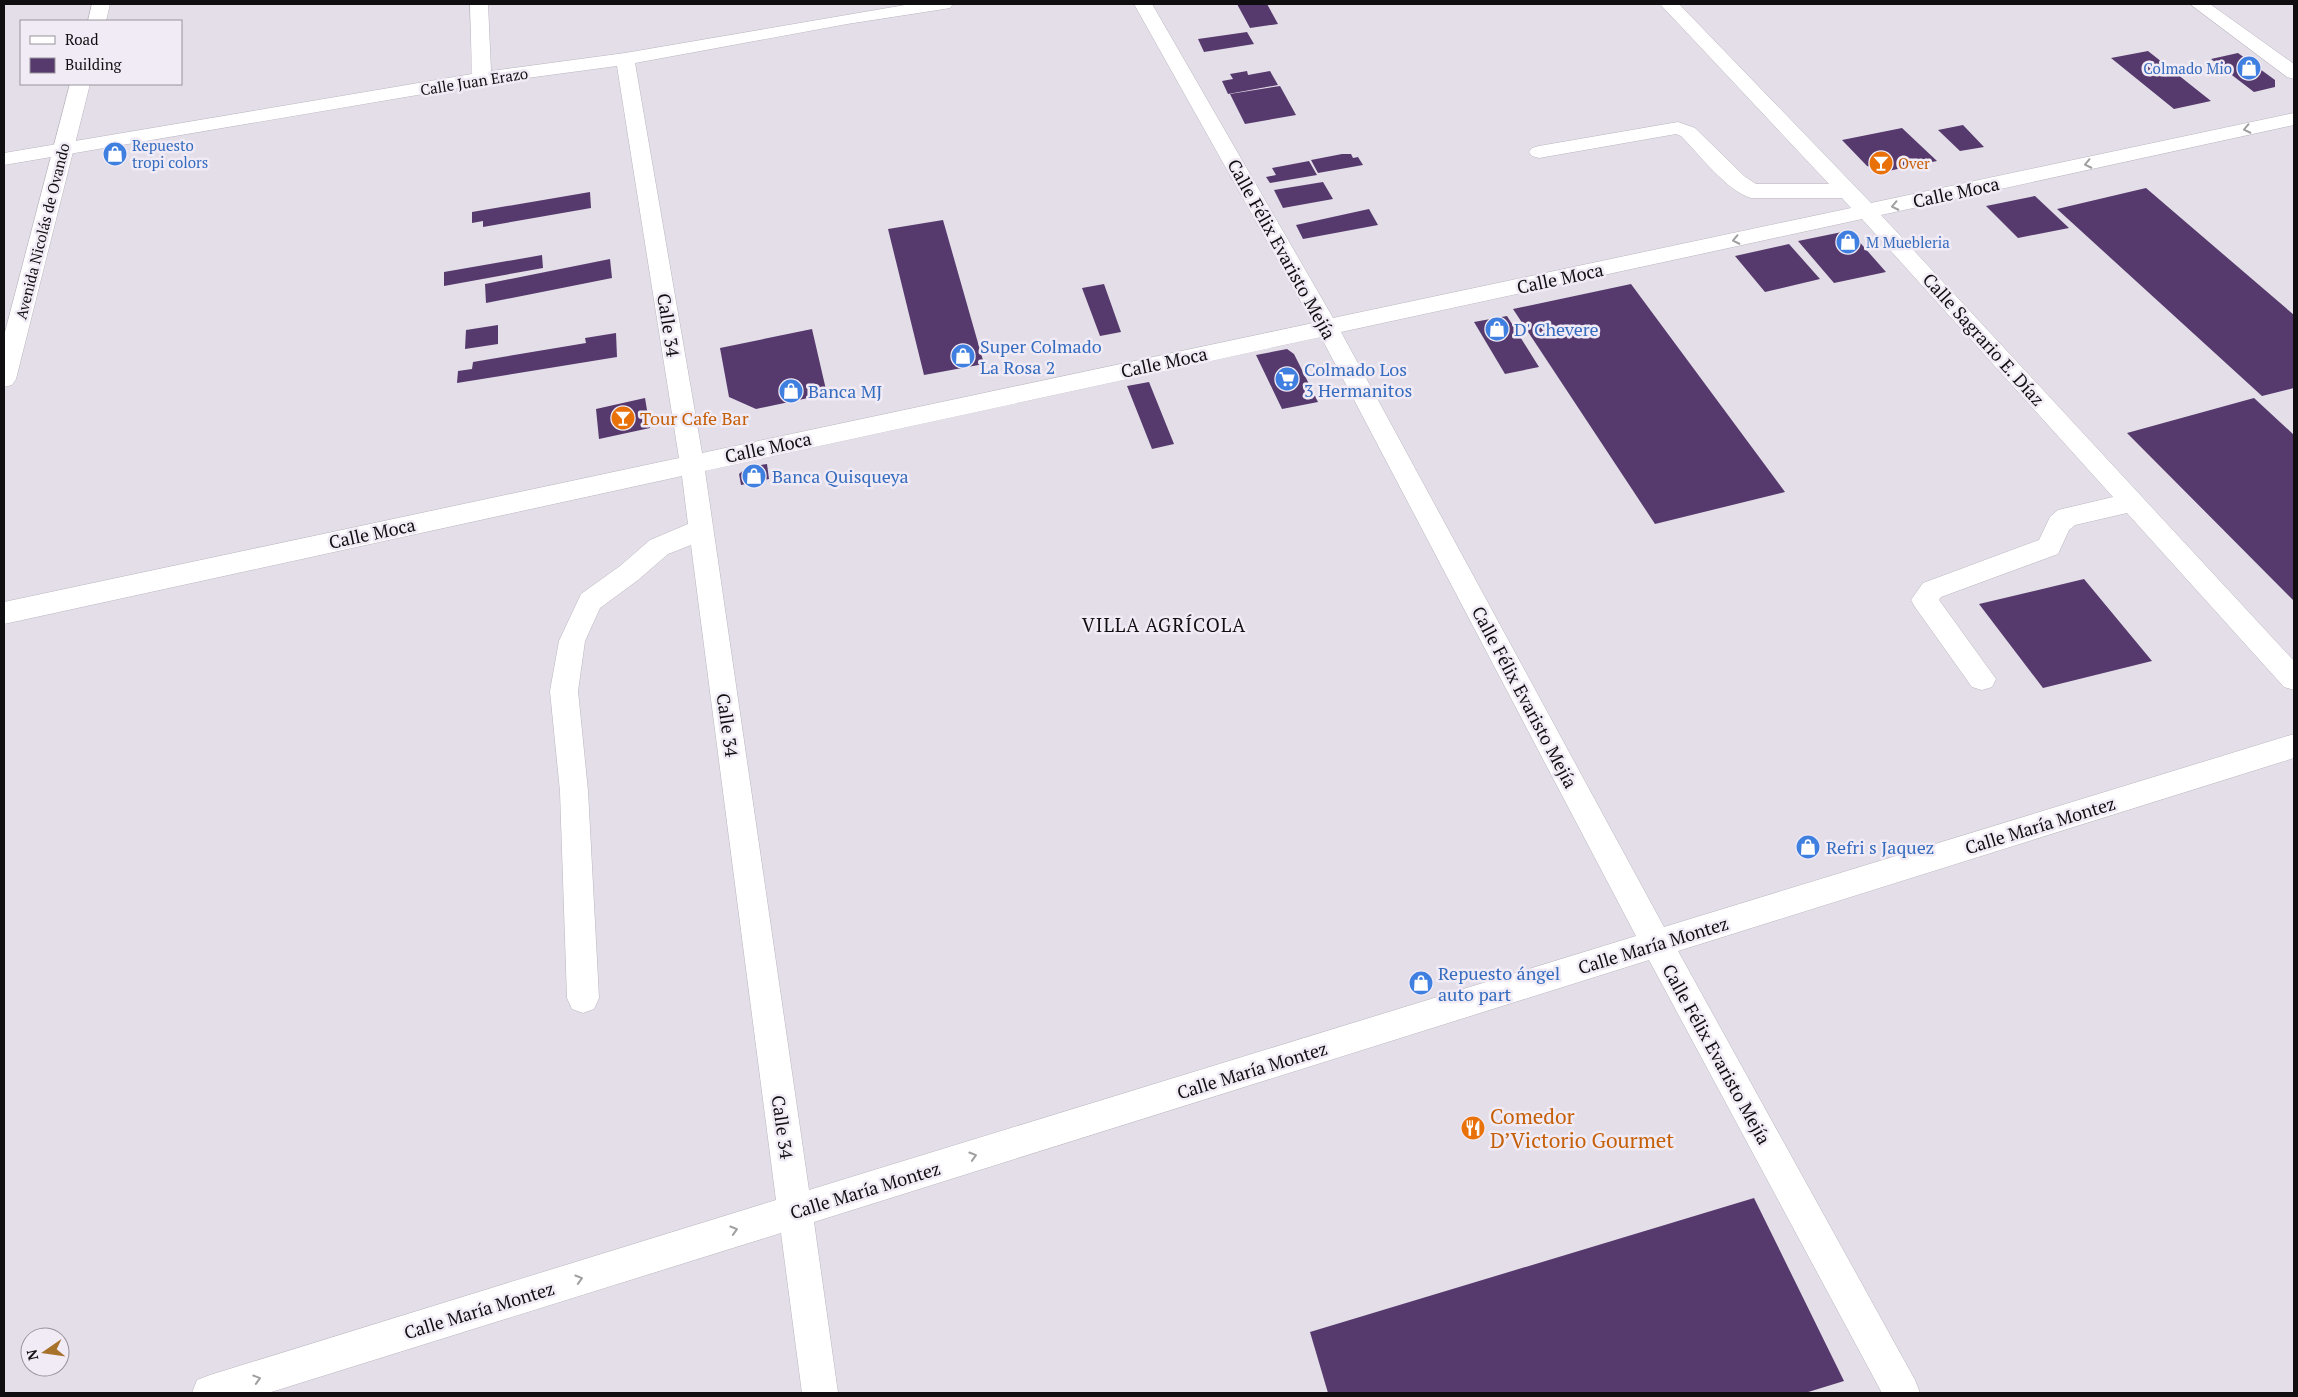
<svg xmlns="http://www.w3.org/2000/svg" width="2298" height="1397" viewBox="0 0 2298 1397" font-family="'PT Serif',serif">
  <style>
    .building { fill: #563a6d }
    .lines { fill: none; stroke-linecap: round; stroke-linejoin: round }
    .minor-casing { stroke: #bbb6bf; stroke-width: 1 }
    .major-casing { stroke: #bbb6bf; stroke-width: 1 }
    .minor { fill: #fff; fill-rule: evenodd }
    .major { fill: #fff; fill-rule: evenodd }
    .oneway { stroke: #9f9fa0 }
    .labels { text-anchor: middle; dominant-baseline: central; stroke-width: 5; stroke-linejoin: round; paint-order: stroke }
    .far-shop-label { font-size: 15px; fill: #366cbe; stroke: #f1ebf6; text-anchor: start }
    .far-street-label { font-size: 15px; fill: #100e11; stroke: #f1ebf6 }
    .far-food-label { font-size: 15px; fill: #c56008; stroke: #f1ebf6; text-anchor: start }
    .street-label { font-size: 18px; fill: #100e11; stroke: #f1ebf6 }
    .shop-label { font-size: 18px; fill: #366cbe; stroke: #f1ebf6; text-anchor: start }
    .food-label { font-size: 18px; fill: #c56008; stroke: #f1ebf6; text-anchor: start }
    .neighbourhood-label { font-size: 19px; letter-spacing: 1px; fill: #100e11; stroke: #f1ebf6 }
    .near-food-label { font-size: 21px; fill: #c56008; stroke: #f1ebf6; text-anchor: start }
  </style>
  <rect width="100%" height="100%" fill="#e3dee8"/>
  <path class="building" d="M1237,4H1267L1278,24L1250,28Z
    M1247,32L1254,44L1204,52L1198,39Z
    M2148,51L2211,101L2174,109L2111,58Z
    M2238,53L2275,80V87L2254,92L2211,59Z
    M1247,71L1248,75L1270,71L1278,85L1228,94L1222,81L1233,79L1230,74Z
    M1280,86L1296,115L1245,124L1230,94Z
    M1963,125L1984,147L1960,151L1938,130Z
    M1902,128L1937,161L1888,171L1867,166L1842,140Z
    M1342,154H1351L1353,158L1358,157L1363,165L1318,173L1311,160Z
    M1309,161L1317,175L1270,183L1266,177L1276,175L1272,168Z
    M1323,182L1333,199L1283,208L1274,190Z
    M2146,188L2294,315V388L2262,396L2057,209Z
    M590,192L591,208L483,227V221L472,223V212Z
    M2035,196L2069,228L2018,238L1986,206Z
    M1369,209L1378,225L1303,239L1296,225Z
    M943,220L984,364L924,375L888,229Z
    M1842,232L1856,238L1886,272L1834,283L1798,241Z
    M1789,244L1820,279L1765,292L1735,256Z
    M542,255L543,268L444,286V272Z
    M610,259L612,278L486,303L485,284Z
    M1104,284L1121,332L1100,336L1082,288Z
    M1631,284L1785,492L1655,524L1513,309Z
    M1507,316L1539,367L1505,374L1474,322Z
    M498,325V344L465,349L466,330Z
    M812,329L827,394L756,409L729,397L720,348Z
    M616,333L617,357L457,383L458,371L472,369L473,362L586,343L585,338Z
    M1287,349L1294,354L1318,402L1282,409L1256,355Z
    M1149,382L1174,444L1152,449L1127,386Z
    M645,398L650,428L599,439L596,409Z
    M2254,398L2294,435V601L2127,433Z
    M767,464L769,479L741,485L739,474L747,467Z
    M2084,579L2152,661L2043,688L1979,604Z
    M1754,1198L1844,1381L1805,1393H1328L1310,1332Z"/>
  <g class="lines">
    <defs>
      <path id="minor" d="M470,4H488L491,71L625,53L911,4H953L950,8L944,9L847,24L635,63L702,453L1313,323L1134,4H1152L1333,318L1851,208L1842,198H1751C1727,191 1699,154 1681,136L1676,134L1539,158L1532,156L1529,152L1532,148L1539,146L1678,122L1695,128L1744,176L1756,184H1829L1660,4H1679L1871,203L2294,113V125L1881,215L2294,661V690L2284,687L2127,513L2075,525L2069,530L2058,554L1941,597L1939,600L1996,679L1992,687L1982,690L1972,687L1915,607L1911,600L1923,583L2039,540L2050,517L2058,510L2113,497L1862,219L1341,332L1664,927L2294,734V758L1678,951L1915,1380L1920,1393H1882L1649,960L814,1222L838,1393H802L781,1233L268,1393H192L197,1380L210,1375L776,1200L691,545L668,554L638,580L600,608L585,641L578,691L588,791L599,998L594,1009L583,1013L572,1009L567,998L560,791L550,691L559,641L581,594L620,566L650,540L688,524L682,476L4,624V602L679,458L617,66L482,84L4,165V153L472,74ZM1321,337L1636,936L809,1190L705,471Z
        M2190,4H2210L2294,64V79L2287,77Z"/>
      <path id="major" d="M92,4H110L106,21H88Z
        M70,84H90L16,379L12,385L4,387V336Z"/>
    </defs>
    <use href="#minor" class="minor-casing"/>
    <use href="#major" class="major-casing"/>
    <use href="#minor" class="minor"/>
    <use href="#major" class="major"/>
  </g>
  <defs><path id="oneway-chevron" d="M-2-3.5L2.5 0L-2 3.5" fill="none" stroke-width="1.6" stroke-linecap="round" stroke-linejoin="round" transform="scale(1.25)"/></defs>
  <g class="oneway">
    <use href="#oneway-chevron" transform="translate(2247 129) rotate(168)"/>
    <use href="#oneway-chevron" transform="translate(2088 164) rotate(168)"/>
    <use href="#oneway-chevron" transform="translate(1895 206) rotate(168)"/>
    <use href="#oneway-chevron" transform="translate(1736 240) rotate(168)"/>
    <use href="#oneway-chevron" transform="translate(973 1156) rotate(-17)"/>
    <use href="#oneway-chevron" transform="translate(734 1230) rotate(-17)"/>
    <use href="#oneway-chevron" transform="translate(579 1279) rotate(-17)"/>
    <use href="#oneway-chevron" transform="translate(257 1379) rotate(-17)"/>
  </g>
  <defs>
    <symbol id="shop-disc" viewBox="-11 -11 22 22"><circle r="9.5" fill="#3f7fe0" stroke="#f1ebf6"/><path d="M-5-2.5h2.3a2.7 3.5 0 0 1 5.4 0H5L5.5 6h-11ZM-1.5-2.5h3a1.5 2.3 0 0 0-3 0Z" fill="#fff"/></symbol>
    <symbol id="bar-disc" viewBox="-11 -11 22 22"><circle r="9.5" fill="#e8710a" stroke="#f1ebf6"/><path d="M-6-5H6L.8 .8V4.5H3.5V6h-7V4.5H-.8V.8Z" fill="#fff"/></symbol>
    <symbol id="supermarket-disc" viewBox="-11 -11 22 22"><circle r="9.5" fill="#3f7fe0" stroke="#f1ebf6"/><path d="M-6-5.5h2.5l.6 2H6L4.5 2H-2.5L-4.4-4H-6ZM-1.5 3.2a1.3 1.3 0 1 0 .1 0ZM3 3.2a1.3 1.3 0 1 0 .1 0Z" fill="#fff"/></symbol>
    <symbol id="restaurant-disc" viewBox="-11 -11 22 22"><circle r="9.5" fill="#e8710a" stroke="#f1ebf6"/><path d="M-5-6h1v4h1v-4h1v4h1v-4h1v5L-1.5 .5V6h-2V.5L-5-1ZM5-6V6H3V1.5H1.5Q1.5-4 5-6Z" fill="#fff"/></symbol>
  </defs>
  <g fill-rule="evenodd">
    <use href="#shop-disc" x="2235" y="54" width="28" height="28"/>
    <use href="#shop-disc" x="101" y="140" width="28" height="28"/>
    <use href="#bar-disc" x="1867" y="149" width="28" height="28"/>
    <use href="#shop-disc" x="1834" y="228" width="28" height="28"/>
    <use href="#shop-disc" x="1483" y="315" width="28" height="28"/>
    <use href="#shop-disc" x="949" y="342" width="28" height="28"/>
    <use href="#supermarket-disc" x="1273" y="365" width="28" height="28"/>
    <use href="#shop-disc" x="777" y="377" width="28" height="28"/>
    <use href="#bar-disc" x="609" y="404" width="28" height="28"/>
    <use href="#shop-disc" x="740" y="462" width="28" height="28"/>
    <use href="#shop-disc" x="1794" y="833" width="28" height="28"/>
    <use href="#shop-disc" x="1407" y="969" width="28" height="28"/>
    <use href="#restaurant-disc" x="1459" y="1114" width="28" height="28"/>
  </g>
  <g class="labels">
    <g class="far-shop-label">
      <text x="2232" y="68" text-anchor="end">Colmado Mio</text>
      <text x="132" y="145">Repuesto<tspan x="132" dy="17">tropi colors</tspan></text>
      <text x="1866" y="242">M Muebleria</text>
    </g>
    <g class="far-street-label">
      <text transform="translate(474 81) rotate(-9)">Calle Juan Erazo</text>
      <text transform="translate(42 231) rotate(-76)">Avenida Nicolás de Ovando</text>
    </g>
    <g class="far-food-label">
      <text x="1898" y="163">Over</text>
    </g>
    <g class="street-label">
      <text transform="translate(1956 192) rotate(-12)">Calle Moca</text>
      <text transform="translate(1282 249) rotate(61)">Calle Félix Evaristo Mejía</text>
      <text transform="translate(1560 278) rotate(-12)">Calle Moca</text>
      <text transform="translate(669 325) rotate(81)">Calle 34</text>
      <text transform="translate(1984 339) rotate(48)">Calle Sagrario E. Díaz</text>
      <text transform="translate(1164 362) rotate(-12)">Calle Moca</text>
      <text transform="translate(768 447) rotate(-12)">Calle Moca</text>
      <text transform="translate(372 533) rotate(-12)">Calle Moca</text>
      <text transform="translate(1525 697) rotate(62)">Calle Félix Evaristo Mejía</text>
      <text transform="translate(728 725) rotate(82)">Calle 34</text>
      <text transform="translate(2040 825) rotate(-17)">Calle María Montez</text>
      <text transform="translate(1653 945) rotate(-17)">Calle María Montez</text>
      <text transform="translate(1717 1054) rotate(61)">Calle Félix Evaristo Mejía</text>
      <text transform="translate(1252 1070) rotate(-17)">Calle María Montez</text>
      <text transform="translate(783 1127) rotate(82)">Calle 34</text>
      <text transform="translate(865 1190) rotate(-17)">Calle María Montez</text>
      <text transform="translate(479 1310) rotate(-17)">Calle María Montez</text>
    </g>
    <g class="shop-label">
      <text x="1514" y="329">D' Chevere</text>
      <text x="980" y="346">Super Colmado<tspan x="980" dy="21">La Rosa 2</tspan></text>
      <text x="1304" y="369">Colmado Los<tspan x="1304" dy="21">3 Hermanitos</tspan></text>
      <text x="808" y="391">Banca MJ</text>
      <text x="772" y="476">Banca Quisqueya</text>
      <text x="1826" y="847">Refri s Jaquez</text>
      <text x="1438" y="973">Repuesto ángel<tspan x="1438" dy="21">auto part</tspan></text>
    </g>
    <g class="food-label">
      <text x="640" y="418">Tour Cafe Bar</text>
    </g>
    <g class="neighbourhood-label">
      <text x="1164" y="624">VILLA AGRÍCOLA</text>
    </g>
    <g class="near-food-label">
      <text x="1490" y="1116">Comedor<tspan x="1490" dy="24">D’Victorio Gourmet</tspan></text>
    </g>
  </g>
  <rect width="2298" height="1397" fill="none" stroke="#100e11" stroke-width="10"/>
  <rect x="20" y="20" width="162" height="65" fill="#f1ebf6" stroke="#97939a"/>
  <rect x="30" y="36" width="25" height="8" fill="#ffffff" stroke="#97939a"/>
  <text x="65" y="45" font-size="15" fill="#100e11">Road</text>
  <rect x="30" y="58" width="25" height="15" fill="#563a6d" stroke="#97939a"/>
  <text x="65" y="70" font-size="15" fill="#100e11">Building</text>
  <g transform="translate(45 1352) rotate(257)"><circle r="24" fill="#f1ebf6" stroke="#97939a"/>
  <path d="M0-4L9 19L0 12L-9 19Z" fill="#a7722c"/>
  <text y="-8" font-size="14" font-weight="bold" text-anchor="middle" fill="#100e11">N</text>
  </g>
</svg>
